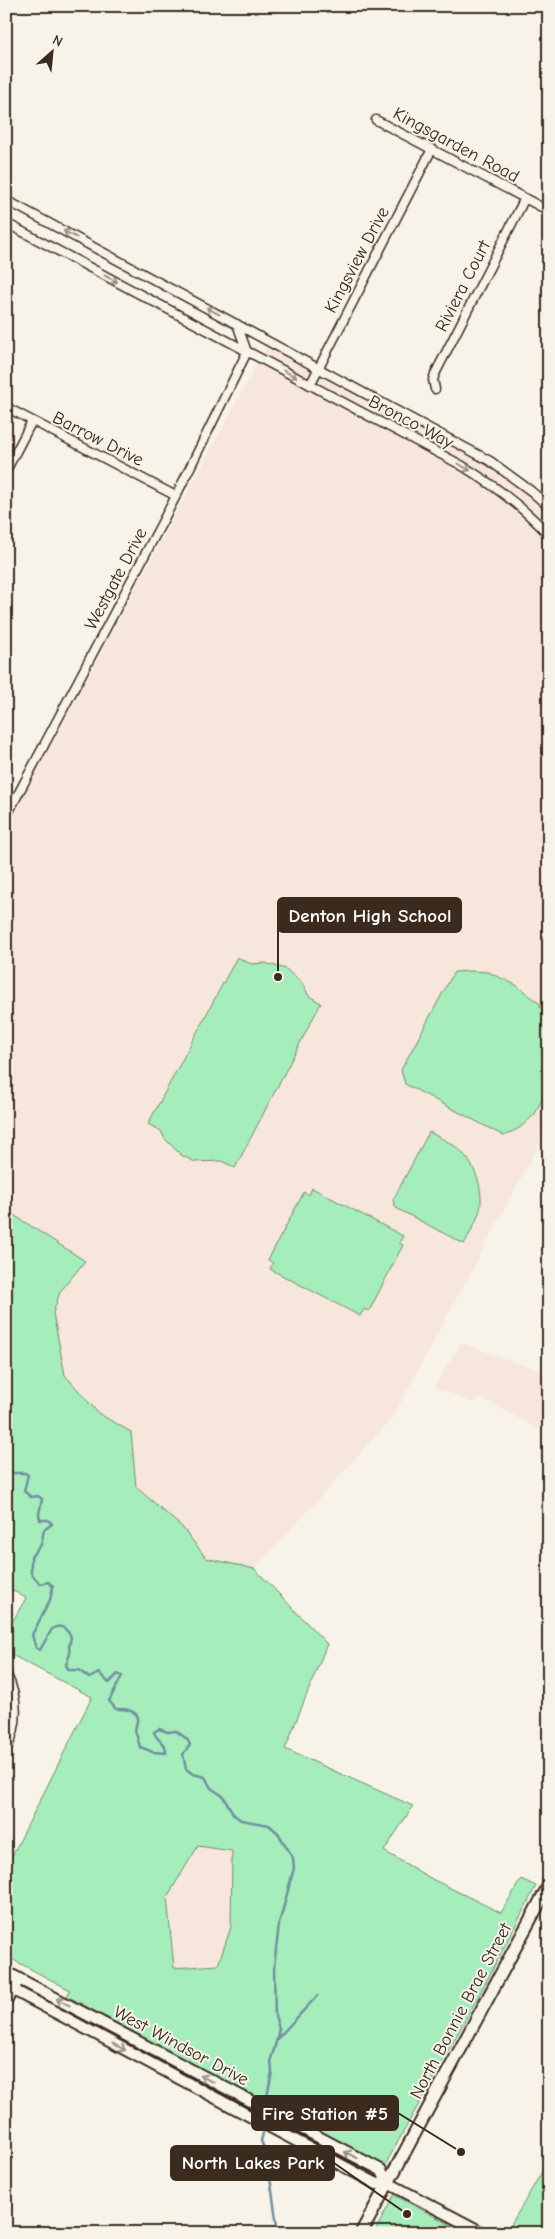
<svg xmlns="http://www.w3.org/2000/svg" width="555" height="2239" viewBox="0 0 555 2239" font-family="'Comic Neue',sans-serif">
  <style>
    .built { fill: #f7e6db }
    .green { fill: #a5edba; stroke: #708c6c; fill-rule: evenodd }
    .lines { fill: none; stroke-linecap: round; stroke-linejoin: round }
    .stream { stroke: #728ea0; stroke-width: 2.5 }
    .minor-casing { stroke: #3b2a1e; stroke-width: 11 }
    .tertiary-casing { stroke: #3b2a1e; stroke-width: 14 }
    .secondary-casing { stroke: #3b2a1e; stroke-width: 15 }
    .minor { stroke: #f7f3e8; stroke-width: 8 }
    .tertiary { stroke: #f7f3e8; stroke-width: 10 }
    .secondary { stroke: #f7f3e8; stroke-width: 11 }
    .oneway { stroke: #998e83 }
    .labels { text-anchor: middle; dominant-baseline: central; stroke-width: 4; stroke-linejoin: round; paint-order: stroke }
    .street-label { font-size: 18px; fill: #3b2a1e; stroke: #f7f3e8 }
    .leader { fill: none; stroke: #3b2a1e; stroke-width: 2 }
    .callout-dot { fill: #3b2a1e; stroke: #f7f3e8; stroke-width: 2 }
    .callout { fill: #3b2a1e; stroke: #3b2a1e; stroke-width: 2 }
    .callout-label { font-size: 19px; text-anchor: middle; font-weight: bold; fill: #fff }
  </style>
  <rect width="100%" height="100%" fill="#f7f3e8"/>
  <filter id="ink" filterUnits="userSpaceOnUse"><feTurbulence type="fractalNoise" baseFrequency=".02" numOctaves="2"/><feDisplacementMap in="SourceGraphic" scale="10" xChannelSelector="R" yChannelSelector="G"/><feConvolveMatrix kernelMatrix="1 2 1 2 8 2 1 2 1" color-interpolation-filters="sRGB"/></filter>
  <g filter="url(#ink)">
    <path class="built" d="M269,342L501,470L549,513V1126L393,1417L255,1569L206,1559L182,1527L136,1487L131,1432L98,1413L65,1375L53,1314L60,1292L85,1261L6,1210V828Z
      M461,1343L549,1374V1419L540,1430L482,1398L472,1402L434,1387Z
      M198,1846L232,1850L231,1927L218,1965L173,1968L167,1897Z"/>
    <path class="green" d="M237,957L251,964L265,963L286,969L302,983L309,996L321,1003L235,1168L222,1161L195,1162L181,1155L165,1139L161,1131L148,1124Z
      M471,971L488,972L516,985L539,1003L549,1026V1084L535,1114L521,1127L504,1136L405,1084L401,1070L454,972Z
      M429,1132C438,1137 448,1141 456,1147C475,1161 487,1194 478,1216C474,1226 469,1235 464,1244L396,1208L393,1200Z
      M312,1188L403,1236L399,1243L403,1245L369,1311L364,1309L360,1316L270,1269L273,1263L268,1260L304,1192L309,1195Z
      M6,1210L85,1261L60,1292L53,1313L65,1375L98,1413L131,1432L136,1487L182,1527L206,1558L255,1569L327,1644L285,1749L413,1806L384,1851L432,1879L501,1913L521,1879L536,1886L483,1988L384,2167L67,1996L70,1990L6,1956V1868L92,1697L6,1652V1633L26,1598L6,1587ZM198,1846L232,1851L231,1927L218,1965L174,1968L167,1897Z
      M543,2170L549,2174V2233H506Z
      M394,2195L466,2233H374Z"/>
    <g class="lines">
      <path class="stream" d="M6,1441L11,1454L6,1467
        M6,1468L11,1473H25L28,1475L24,1491L31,1497L38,1496L42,1499L39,1514L40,1520H48L52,1524L44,1530L41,1545L31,1557V1573L40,1584L48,1582L53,1586L50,1600L32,1635L36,1648L40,1650L52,1629C60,1623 67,1629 71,1637L69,1647L70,1654L66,1665L69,1670H79L89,1678L99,1673L109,1683L118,1674L122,1676L109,1701L116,1709C124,1709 133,1709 138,1717L135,1730L140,1747L153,1752L166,1753C167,1744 156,1740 154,1732L159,1729L168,1732L176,1731L187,1739L190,1745L183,1754L186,1769L193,1774L205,1777L211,1788L223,1796L234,1815L241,1820L269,1825L278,1833L293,1858L294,1868L279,1924L274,1967L275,2016L279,2028L277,2039
        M269,2103L267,2096L272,2072L271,2059L277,2039L317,1996
        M263,2133L261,2141L267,2156L278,2233"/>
      <defs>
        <path id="minor" d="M376,120L549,211
          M6,200L490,461L531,491L549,507
          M6,223L461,465C494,485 523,507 549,535
          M310,385L432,149
          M435,389L433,380L435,374L525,198
          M6,407L176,496
          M6,471L32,421
          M6,817L176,496L247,352L237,324
          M6,1673C19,1698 19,1726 6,1750
          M6,2005L20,1979"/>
        <path id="tertiary" d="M6,1972L381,2170L388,2183
          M6,1986L377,2184L388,2183L483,2233"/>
        <path id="secondary" d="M361,2233L549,1885"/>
      </defs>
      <use href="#minor" class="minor-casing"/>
      <use href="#tertiary" class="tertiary-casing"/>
      <use href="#secondary" class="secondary-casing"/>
      <use href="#minor" class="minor"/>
      <use href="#tertiary" class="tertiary"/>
      <use href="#secondary" class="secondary"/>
    </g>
    <defs><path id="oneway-shaft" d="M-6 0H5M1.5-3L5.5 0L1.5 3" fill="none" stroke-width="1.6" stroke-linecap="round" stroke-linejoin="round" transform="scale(1.25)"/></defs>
    <g class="oneway">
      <use href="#oneway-shaft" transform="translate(70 234) rotate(-152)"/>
      <use href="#oneway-shaft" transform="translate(111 279) rotate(28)"/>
      <use href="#oneway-shaft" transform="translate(213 311) rotate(-152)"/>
      <use href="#oneway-shaft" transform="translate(290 374) rotate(28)"/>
      <use href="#oneway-shaft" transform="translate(464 467) rotate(30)"/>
      <use href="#oneway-shaft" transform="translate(63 2002) rotate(-152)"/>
      <use href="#oneway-shaft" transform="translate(119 2047) rotate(28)"/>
      <use href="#oneway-shaft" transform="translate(207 2079) rotate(-152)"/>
      <use href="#oneway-shaft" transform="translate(351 2155) rotate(-153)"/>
    </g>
  </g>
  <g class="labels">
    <g class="street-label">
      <text transform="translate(456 145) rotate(28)">Kingsgarden Road</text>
      <text transform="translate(357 260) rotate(-62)">Kingsview Drive</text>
      <text transform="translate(463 286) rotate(-63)">Riviera Court</text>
      <text transform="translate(411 422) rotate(28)">Bronco Way</text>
      <text transform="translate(98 439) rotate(27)">Barrow Drive</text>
      <text transform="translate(116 579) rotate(-62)">Westgate Drive</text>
      <text transform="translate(461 2011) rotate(-62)">North Bonnie Brae Street</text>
      <text transform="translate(181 2046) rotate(28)">West Windsor Drive</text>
    </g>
  </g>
  <path class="leader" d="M278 977L278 915M461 2152L398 2113M407 2214L334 2163"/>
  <g class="callout-dot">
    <circle cx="278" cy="977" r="5"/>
    <circle cx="461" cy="2152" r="5"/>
    <circle cx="407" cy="2214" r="5"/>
  </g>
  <g class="callout">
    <rect x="278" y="898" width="183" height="34" rx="5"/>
    <rect x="252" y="2096" width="146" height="34" rx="5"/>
    <rect x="171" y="2146" width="163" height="34" rx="5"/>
  </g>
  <g class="callout-label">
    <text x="370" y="922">Denton High School</text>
    <text x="325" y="2120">Fire Station #5</text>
    <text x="253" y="2169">North Lakes Park</text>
  </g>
  <rect width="555" height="2239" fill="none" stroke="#f7f3e8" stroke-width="25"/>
  <rect x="12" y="12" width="530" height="2214" fill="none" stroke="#3b2a1e" stroke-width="2" filter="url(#ink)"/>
  <g transform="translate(52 52) rotate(27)" stroke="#f7f3e8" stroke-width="4" paint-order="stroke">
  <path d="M0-4L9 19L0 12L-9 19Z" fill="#3b2a1e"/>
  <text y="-8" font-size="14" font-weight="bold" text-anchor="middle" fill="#3b2a1e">N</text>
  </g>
</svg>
